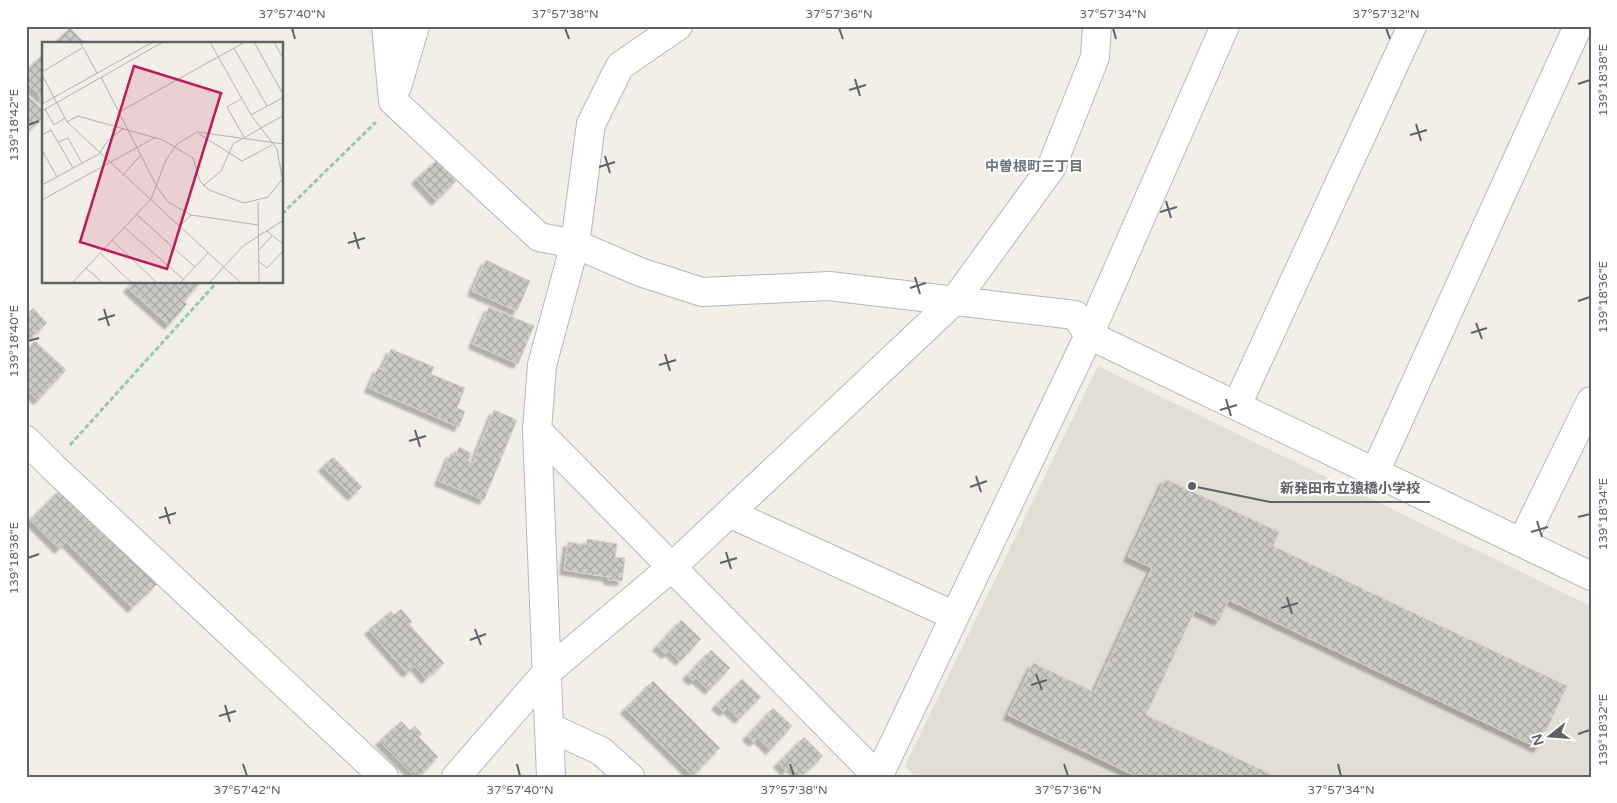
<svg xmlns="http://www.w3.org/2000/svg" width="1617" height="803" viewBox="0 0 1617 803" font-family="'Varela Round','Noto Sans JP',sans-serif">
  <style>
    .education { fill: #e1ded6 }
    .building { fill: url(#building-cross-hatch); stroke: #d6d1c6; filter: url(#shadow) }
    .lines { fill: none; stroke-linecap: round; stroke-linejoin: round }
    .minor-casing { stroke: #b5b8bc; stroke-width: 30 }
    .path { stroke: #9cc7a9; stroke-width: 3; stroke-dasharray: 5 2.5; stroke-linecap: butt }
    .minor { stroke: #fff; stroke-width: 28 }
    .ticks { fill: none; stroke: #5f6368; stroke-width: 2 }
    .labels { text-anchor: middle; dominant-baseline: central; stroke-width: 4.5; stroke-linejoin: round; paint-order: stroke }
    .neighbourhood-label { font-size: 14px; font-weight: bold; fill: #70757a; stroke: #fff }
    .inset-road { fill: none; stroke: #b3b3b1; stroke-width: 1 }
    .view { fill: #c2185b; fill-opacity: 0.15; stroke: #c2185b; stroke-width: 2.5 }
    .inset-edge { fill: none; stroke: #5f6368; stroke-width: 2.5 }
    .leader { fill: none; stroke: #5f6368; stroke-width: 2 }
    .callout-dot { fill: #5f6368; stroke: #fff; stroke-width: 2 }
    .callout-label { font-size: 14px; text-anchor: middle; font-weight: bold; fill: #5f6368; stroke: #fff; stroke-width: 4.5; stroke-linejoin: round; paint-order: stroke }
    .neatline { fill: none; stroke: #5f6368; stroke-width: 2 }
    .ticks-label { font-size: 12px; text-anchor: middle; fill: #5f6368 }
  </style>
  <defs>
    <pattern id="building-cross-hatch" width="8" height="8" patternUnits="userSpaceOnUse" patternTransform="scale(1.25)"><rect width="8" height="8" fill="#cccac5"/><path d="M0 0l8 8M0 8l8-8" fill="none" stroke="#a9a8a4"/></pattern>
    <filter id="shadow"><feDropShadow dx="-4.5" dy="4.5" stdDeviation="1" flood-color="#0004"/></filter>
  </defs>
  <rect width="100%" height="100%" fill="#f1efe8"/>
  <path class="education" d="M1098,366L1591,606V777H916L905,766Z"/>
  <path class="building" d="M70,28L86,44H54Z
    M41,56L44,59V100L26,82V71Z
    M26,94L44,111V116L26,134Z
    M437,160L456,181L436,201L416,179Z
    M486,260L530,281L517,311L472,291Z
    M133,282H201L184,301L187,304L169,325L128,288Z
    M489,307L534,326L518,364L473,344Z
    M33,308L47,323L33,336L26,329V315Z
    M35,341L66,370L38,400L26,389V350Z
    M391,349L434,367L431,374L465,388L457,408L465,411L459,427L369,388L378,368L382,370Z
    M494,410L517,420L484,500L439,481L451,453L456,456L459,447L471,453L468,461L473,463Z
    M333,457L362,487L352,496L323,467Z
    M1165,479L1279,532L1273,546L1567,686L1538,748L1229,600L1219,621L1195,610L1146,715L1277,777H1138L1008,715L1033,663L1094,692L1152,568L1128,557Z
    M61,489L157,584L132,608L66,542L59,549L30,520Z
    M587,539L617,544L615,557L625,558L622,581L608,580L609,577L564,570L568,542L586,545Z
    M401,609L412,622L409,624L444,663L426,679L415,666L407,673L369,630L391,611L394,615Z
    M681,620L701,639L680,661L669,651L666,654L657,646Z
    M711,650L730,668L709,690L696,678L693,681L687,675Z
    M742,679L761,697L739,719L727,708L724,712L716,705Z
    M653,681L720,748L693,776L625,709Z
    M773,708L792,726L770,750L758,738L754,742L747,736Z
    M401,721L410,730L415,726L422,734L419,737L438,757L419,777H415L380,741Z
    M804,737L823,756L801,777L790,766L786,771L778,763Z"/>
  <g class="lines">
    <defs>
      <path id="minor" d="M386,26L393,101L539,237L575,244L640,272L702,292L829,286L1075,315L1089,335L1591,576
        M397,87L415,26
        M1237,405L1412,26
        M537,430L878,777L1089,335L1225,26
        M26,440L52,466L384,777
        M1375,472L1578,26
        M729,513L955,616
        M1522,542L1591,401
        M549,727L601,751L630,777
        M456,777L547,672L672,567L955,300L1051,168L1095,57L1097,26
        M551,777L537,430L542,365L575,244L591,124L620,66L678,26"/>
    </defs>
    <use href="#minor" class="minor-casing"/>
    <path class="path" d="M282,214L376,122
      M70,445L217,282"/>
    <use href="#minor" class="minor"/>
  </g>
  <path class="ticks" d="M292,28L295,39M565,28L569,39M839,28L843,39M1113,28L1116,39M1386,28L1390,39M855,79L860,96M1578,84L1590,80M849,90L866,85M1416,124L1421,141M28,125L39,121M1410,135L1427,130M605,156L610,173M599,167L615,162M1166,201L1171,218M1160,212L1177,207M354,232L359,249M348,243L365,238M915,277L920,294M910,288L926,283M1578,301L1590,297M104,309L109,326M98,320L115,315M1476,323L1482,339M1471,333L1487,328M28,341L39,338M665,354L670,371M659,365L676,360M1226,399L1231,416M1220,410L1237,405M415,430L420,447M409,441L426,436M976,476L981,492M970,487L987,481M165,507L170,524M1578,517L1590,514M159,518L176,513M1537,521L1542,537M1531,532L1548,527M726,552L731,569M28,558L39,554M720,563L737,558M1287,597L1292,614M1281,608L1298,603M475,629L481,645M470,640L486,634M1036,674L1042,690M1031,685L1047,680M225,705L230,722M219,716L236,711M1578,734L1590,730M243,764L247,776M517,764L520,776M790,764L794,776M1064,764L1068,776M1338,764L1341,776"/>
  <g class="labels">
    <g class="neighbourhood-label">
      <text x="1034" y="166">中曽根町三丁目</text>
    </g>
  </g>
  <g transform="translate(42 42)">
    <rect width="241" height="241" fill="#f1efe8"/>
    <path class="inset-road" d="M38,0L55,31M168,0L209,73L235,107L240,135M212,0L242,54M232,0L242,18M192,6L225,64M0,30L40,6M0,33L25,80L199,241M59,35L115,145L126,160L149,173L216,183M199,57L185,65L202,95M0,62L111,0M3,67L12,83L23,76M0,69L121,0M77,70L203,0M209,73L242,55M25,80L36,74L121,98L151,116L158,139L167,148L202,161L226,155L242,135M157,92L200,119L230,103M0,93L9,88L31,126M16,100L26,96L40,121M0,108L15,135M80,134L99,113M0,143L57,112L66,98L82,86M161,144L179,129L191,102L242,73M0,158L114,95M216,160L217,241M94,172L153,225M82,185L141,237M137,185L149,173M225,189L242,203M70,198L115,241M216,209L230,194M58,211L90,241M216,219L225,226L242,208M44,226L61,241M30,241L109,157L124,118L135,102L155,90L242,102M138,241L166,211M167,241L201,204L242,178"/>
    <path class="view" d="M92,24L179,51L125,227L38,200Z"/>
    <rect width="241" height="241" class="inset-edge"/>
  </g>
  <path class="leader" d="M1192 486L1270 502H1430"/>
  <circle class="callout-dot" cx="1192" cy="486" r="5"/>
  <g class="callout-label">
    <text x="1350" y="493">新発田市立猿橋小学校</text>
  </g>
  <rect width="1617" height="803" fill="none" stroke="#ffffff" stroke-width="55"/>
  <g transform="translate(1550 736) rotate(253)" stroke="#ffffff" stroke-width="4" paint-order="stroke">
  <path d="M0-4L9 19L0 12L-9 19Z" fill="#5f6368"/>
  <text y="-8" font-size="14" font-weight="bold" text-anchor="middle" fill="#5f6368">N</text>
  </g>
  <rect x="28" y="28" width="1562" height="748" class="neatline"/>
  <g class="ticks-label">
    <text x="292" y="18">37°57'40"N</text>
    <text x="565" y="18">37°57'38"N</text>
    <text x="839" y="18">37°57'36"N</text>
    <text x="1113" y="18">37°57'34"N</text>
    <text x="1386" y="18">37°57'32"N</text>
    <text transform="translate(1603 80) rotate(-90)" y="4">139°18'38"E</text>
    <text transform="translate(14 125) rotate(-90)" y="4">139°18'42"E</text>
    <text transform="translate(1603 297) rotate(-90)" y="4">139°18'36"E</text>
    <text transform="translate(14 341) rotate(-90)" y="4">139°18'40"E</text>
    <text transform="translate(1603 514) rotate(-90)" y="4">139°18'34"E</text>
    <text transform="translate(14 558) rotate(-90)" y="4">139°18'38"E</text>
    <text transform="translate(1603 730) rotate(-90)" y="4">139°18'32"E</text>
    <text x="247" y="794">37°57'42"N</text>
    <text x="520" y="794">37°57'40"N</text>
    <text x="794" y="794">37°57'38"N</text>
    <text x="1068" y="794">37°57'36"N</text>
    <text x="1341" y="794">37°57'34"N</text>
  </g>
</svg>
